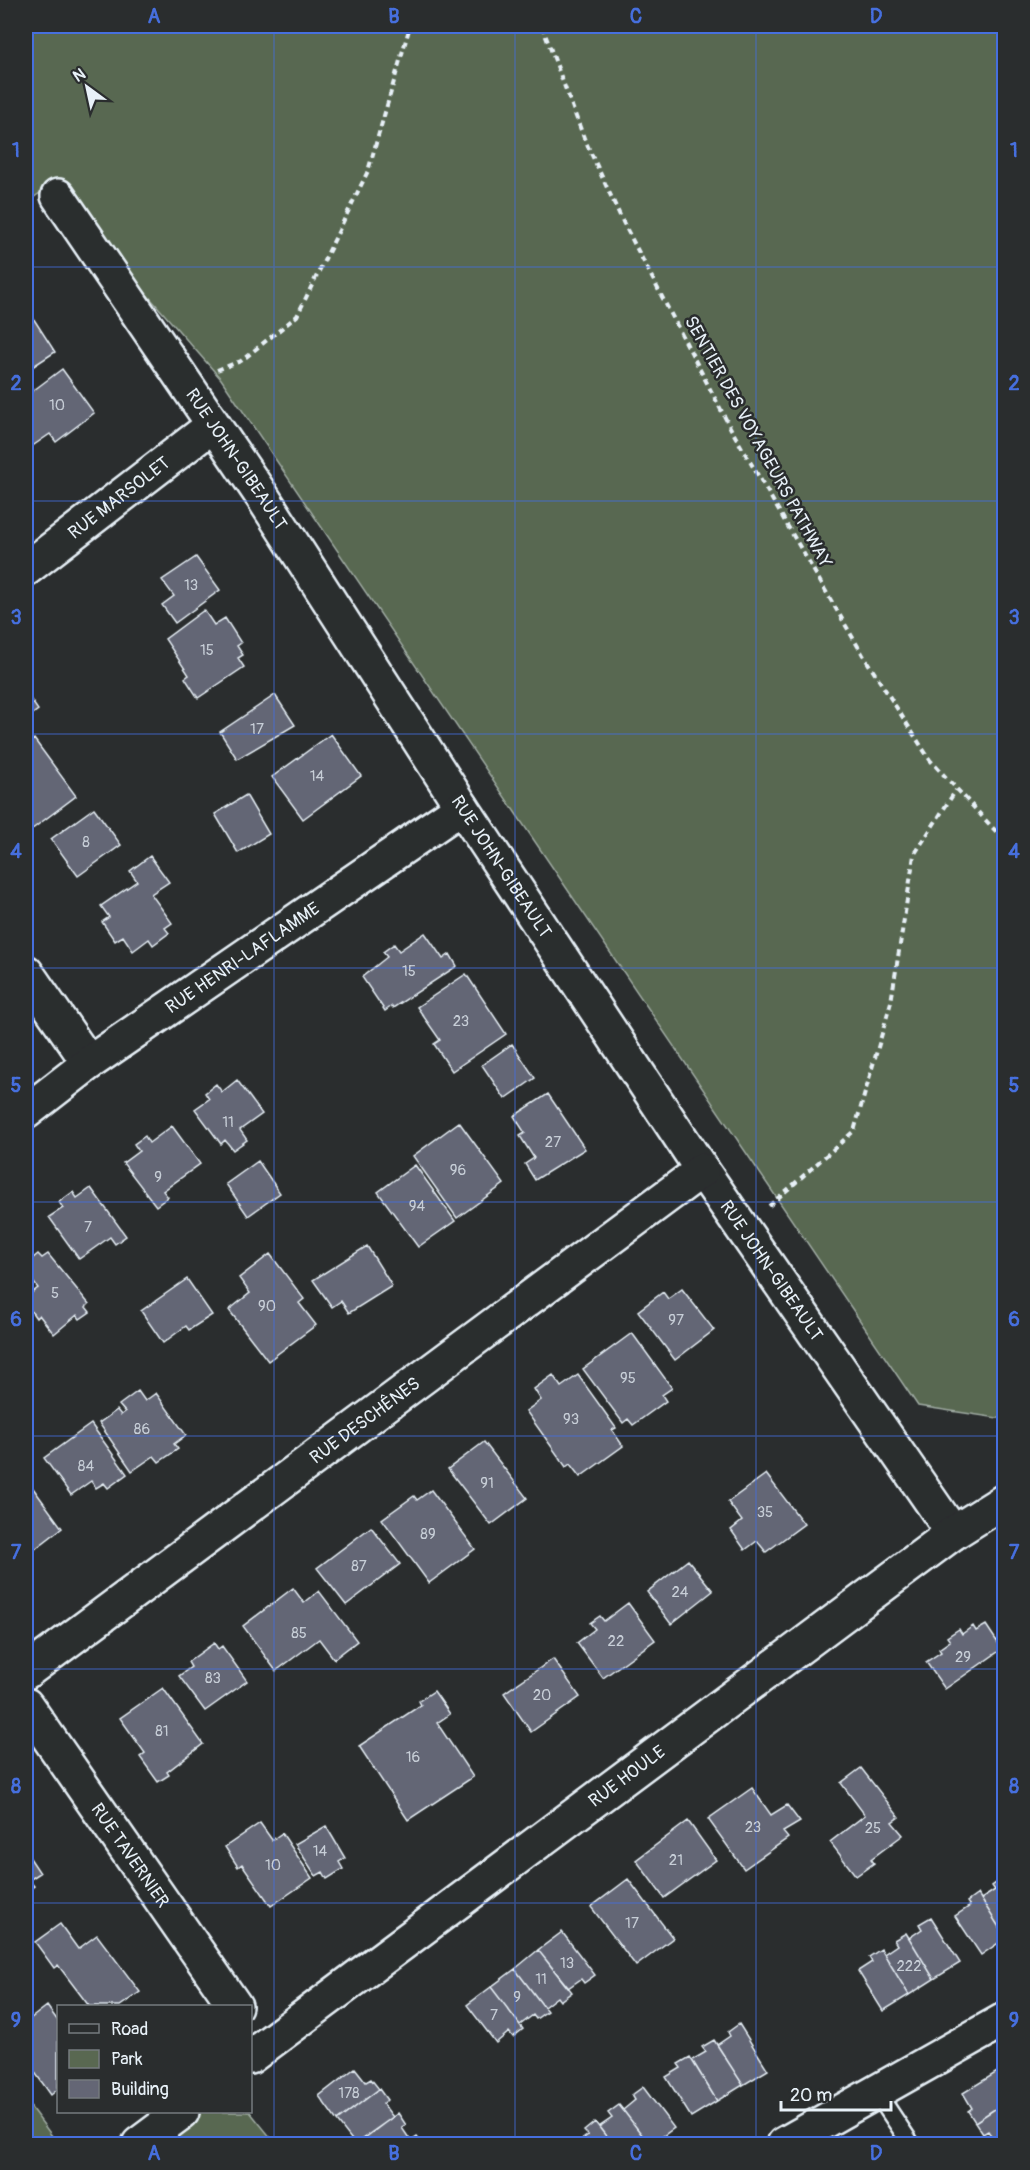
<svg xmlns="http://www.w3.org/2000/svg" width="1030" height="2170" viewBox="0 0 1030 2170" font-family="Pangolin,sans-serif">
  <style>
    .green { fill: #596851; stroke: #a0aca4; stroke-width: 1.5 }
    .building { fill: #646675; stroke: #e8f1f8; stroke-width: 1.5 }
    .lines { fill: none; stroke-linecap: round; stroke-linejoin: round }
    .lane-casing { stroke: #e8f1f8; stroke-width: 21 }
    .street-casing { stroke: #e8f1f8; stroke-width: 38 }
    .path { stroke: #e8f1f8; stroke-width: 4; stroke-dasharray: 6 4.5; stroke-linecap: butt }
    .lane { stroke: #2a2d2e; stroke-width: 16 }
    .street { stroke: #2a2d2e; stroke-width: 33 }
    .grid { fill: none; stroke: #466fde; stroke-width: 1.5; stroke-opacity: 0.55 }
    .labels { text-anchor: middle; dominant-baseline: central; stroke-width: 5; stroke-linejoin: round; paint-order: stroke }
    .number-label { font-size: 15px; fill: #c7ced7 }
    .street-label { font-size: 18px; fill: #e8f1f8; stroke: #2a2d2e }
    .neatline { fill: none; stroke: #466fde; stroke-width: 2 }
    .grid-label { font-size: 20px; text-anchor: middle; font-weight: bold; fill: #466fde }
  </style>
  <rect width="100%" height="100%" fill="#2a2d2e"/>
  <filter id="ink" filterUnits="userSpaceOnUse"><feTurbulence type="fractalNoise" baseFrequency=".0167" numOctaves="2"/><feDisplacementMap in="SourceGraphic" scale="12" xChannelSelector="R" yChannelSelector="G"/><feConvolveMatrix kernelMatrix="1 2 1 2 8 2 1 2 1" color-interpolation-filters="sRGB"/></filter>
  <g filter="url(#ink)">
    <path class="green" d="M26,26H1004V1419L918,1406L221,379L51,185L26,203Z
      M26,2101L58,2144H26Z
      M182,2112H250L276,2144H139Z"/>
    <path class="building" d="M26,307L55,352L26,371Z
      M62,369L94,413L56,442L50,434L28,449L26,446V396Z
      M196,557L220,590L175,623L162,605L174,596L162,580Z
      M204,610L214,625L225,618L241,643L237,646L243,655L238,658L244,667L198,698L185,678L189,675L165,639Z
      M26,693L38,710L26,719Z
      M275,695L295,725L237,759L220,732Z
      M331,734L361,776L303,819L272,777Z
      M34,739L76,796L31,830L26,823V745Z
      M246,795L269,834L238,853L215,814Z
      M94,808L121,845L78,876L51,839Z
      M150,856L169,882L151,894L172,923L165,928L169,933L153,945L149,939L133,951L123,936L115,941L102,922L109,917L101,906L137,881L130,871Z
      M425,933L443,959L450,954L457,966L393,1008L392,1006L385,1011L362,977L387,957L383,952L394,944L399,951Z
      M466,974L506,1034L452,1071L434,1044L440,1040L417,1007Z
      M512,1044L535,1078L505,1099L482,1065Z
      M237,1080L262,1114L240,1130L247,1140L233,1150L225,1140L221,1144L195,1109L209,1099L205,1093L216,1084L222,1092Z
      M548,1094L585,1149L535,1180L525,1164L534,1158L520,1136L525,1133L514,1116Z
      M459,1122L504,1184L457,1218L413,1156Z
      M172,1126L200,1164L163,1191L168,1197L156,1206L123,1163L139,1151L134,1144L145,1136L149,1143Z
      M258,1161L280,1193L248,1216L226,1184Z
      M415,1165L455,1221L418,1247L378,1192Z
      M91,1188L126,1236L115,1244L110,1237L79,1259L49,1217L63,1208L59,1202L73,1192L77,1198Z
      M367,1246L392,1286L349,1313L341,1301L332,1307L313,1280Z
      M38,1254L42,1258L48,1254L89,1304L86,1307L90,1312L80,1319L77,1315L54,1334L39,1315L36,1318L26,1304V1297L38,1288L26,1273L29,1270L26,1264Z
      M270,1254L304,1299L299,1303L316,1325L268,1361L229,1310L250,1293L239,1278Z
      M187,1279L212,1315L189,1330L186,1326L163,1343L141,1311Z
      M682,1289L714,1330L675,1360L638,1311L663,1292L668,1299Z
      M632,1333L672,1388L662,1395L666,1401L633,1425L628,1419L623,1423L583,1369Z
      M553,1375L561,1387L578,1375L616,1428L612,1430L623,1446L580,1477L570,1464L566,1467L526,1411L541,1400L534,1389Z
      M138,1391L145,1401L156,1393L186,1435L174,1444L178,1449L159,1462L154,1456L132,1471L99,1423L117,1410L121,1415L125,1412L119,1405Z
      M91,1424L127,1474L108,1488L104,1483L96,1488L91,1481L71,1495L44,1458Z
      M484,1442L527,1498L491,1525L448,1469Z
      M766,1474L804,1524L766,1552L757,1541L745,1550L731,1530L742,1521L728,1502Z
      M33,1488L62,1528L26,1556V1493Z
      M431,1490L475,1549L429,1583L382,1519L414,1496L417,1500Z
      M371,1527L400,1564L346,1605L317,1568Z
      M688,1560L713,1591L671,1624L647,1592Z
      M293,1588L304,1603L319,1591L357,1641L334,1659L319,1639L276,1671L243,1626Z
      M628,1603L655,1640L603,1678L577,1643L595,1629L590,1623L600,1616L604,1621Z
      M986,1625L1002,1649L945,1689L926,1662L941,1652L939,1649L950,1641L947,1637L959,1629L962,1634L973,1626L976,1631Z
      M214,1643L218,1649L222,1646L247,1681L205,1711L179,1676L191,1667L188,1662Z
      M553,1659L580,1697L531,1732L504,1693Z
      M163,1688L203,1744L167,1772L169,1775L158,1782L140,1757L145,1753L120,1718Z
      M434,1691L450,1714L437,1723L473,1777L408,1820L359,1746L421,1705L419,1701Z
      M861,1768L899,1817L892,1822L903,1835L871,1859L874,1863L856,1876L830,1842L865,1815L841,1783Z
      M752,1788L771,1815L787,1805L800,1822L783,1832L788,1838L744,1869L708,1819Z
      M688,1821L716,1860L664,1898L636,1860Z
      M260,1823L272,1840L282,1833L312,1878L271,1906L242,1864L238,1867L225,1847Z
      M326,1826L345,1858L339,1862L343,1869L327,1879L323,1872L316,1876L295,1844Z
      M26,1852L40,1873L29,1880L34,1886L26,1892Z
      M1003,1878L1004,1879V1935L981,1899L995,1890L992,1886Z
      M628,1879L673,1938L636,1966L591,1907Z
      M978,1894L1004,1935V1939L981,1955L955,1916L970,1906L967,1902Z
      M931,1917L960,1963L934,1979L909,1938L922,1929L919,1924Z
      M60,1924L78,1949L97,1935L140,1992L120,2006H89L58,1965L54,1968L35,1942Z
      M562,1932L595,1975L584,1983L581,1979L568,1988L538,1950Z
      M906,1933L934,1979L909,1995L884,1954L897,1945L894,1940Z
      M881,1949L909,1995L883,2011L858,1971L872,1962L869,1957Z
      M538,1950L572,1992L560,2001L557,1997L544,2007L515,1969Z
      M515,1969L547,2011L536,2019L533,2015L520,2025L491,1987Z
      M491,1987L523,2029L513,2037L509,2032L496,2043L467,2005Z
      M47,2006L58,2021V2089L51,2095L26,2060V2022Z
      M739,2024L768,2070L743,2085L717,2045L730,2036L728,2032Z
      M714,2040L743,2085L717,2101L692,2060L706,2052L702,2047Z
      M690,2057L717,2101L691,2117L666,2077L681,2068L678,2064Z
      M355,2068L366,2082L371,2079L379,2089L337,2121L319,2096Z
      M1002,2069L1004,2073V2103L975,2122L968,2111L972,2108L963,2093Z
      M643,2087L674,2128L652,2144H649L623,2110L635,2100L632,2095Z
      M379,2089L387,2100L383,2104L393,2117L355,2144L337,2121Z
      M1004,2103V2140L997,2144L988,2131L983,2134L975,2122Z
      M619,2105L623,2110L649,2144H612L599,2127L612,2118L608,2113Z
      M398,2113L406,2125L402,2128L411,2141L407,2144H357Z
      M595,2122L612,2144H576L588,2135L584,2131Z
      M417,2137L422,2144H407L411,2141Z"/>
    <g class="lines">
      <defs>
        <path id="lane" d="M877,2093L911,2144"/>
        <g id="street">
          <path id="s1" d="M58,196L262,496L462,807L702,1170L953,1533"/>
          <path id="s2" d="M26,569L212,426"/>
          <path d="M26,972L89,1063"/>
          <path id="s3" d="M26,1112L89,1063L462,807"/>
          <path id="s4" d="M26,1672L702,1170"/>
          <path id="s5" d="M26,1705L235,2006"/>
          <path id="s6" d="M250,2057L953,1533L1004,1501"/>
          <path d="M139,2144L182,2112"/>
          <path d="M784,2144L1004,2020"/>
        </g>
      </defs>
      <use href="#lane" class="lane-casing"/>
      <use href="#street" class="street-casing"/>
      <path class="path" d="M542,26L584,138L623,222L731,429L863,655L930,760L1004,840
        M217,370L241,361L297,316L368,171L410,26
        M769,1206L854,1131L891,1002L914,855L956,790"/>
      <use href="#lane" class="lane"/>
      <use href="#street" class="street"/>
    </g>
  </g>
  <path class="grid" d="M274,26V2144M515,26V2144M756,26V2144M26,267H1004M26,501H1004M26,734H1004M26,968H1004M26,1202H1004M26,1436H1004M26,1669H1004M26,1903H1004"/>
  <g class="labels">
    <g class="number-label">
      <text x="57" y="405">10</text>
      <text x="191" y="585">13</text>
      <text x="207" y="650">15</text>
      <text x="257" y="729">17</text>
      <text x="317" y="776">14</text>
      <text x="86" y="842">8</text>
      <text x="409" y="971">15</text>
      <text x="461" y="1021">23</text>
      <text x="228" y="1122">11</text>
      <text x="553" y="1142">27</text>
      <text x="458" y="1170">96</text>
      <text x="158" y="1177">9</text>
      <text x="417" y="1206">94</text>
      <text x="88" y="1227">7</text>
      <text x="55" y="1293">5</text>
      <text x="267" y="1306">90</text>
      <text x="676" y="1320">97</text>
      <text x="628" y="1378">95</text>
      <text x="571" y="1419">93</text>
      <text x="142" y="1429">86</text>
      <text x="86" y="1466">84</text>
      <text x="487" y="1483">91</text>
      <text x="765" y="1512">35</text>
      <text x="428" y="1534">89</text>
      <text x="359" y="1566">87</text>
      <text x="680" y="1592">24</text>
      <text x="299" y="1633">85</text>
      <text x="616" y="1641">22</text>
      <text x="963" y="1657">29</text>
      <text x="213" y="1678">83</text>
      <text x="542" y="1695">20</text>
      <text x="162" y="1731">81</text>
      <text x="413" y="1757">16</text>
      <text x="753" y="1827">23</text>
      <text x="873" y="1828">25</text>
      <text x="320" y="1851">14</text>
      <text x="676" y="1860">21</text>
      <text x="273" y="1865">10</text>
      <text x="632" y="1923">17</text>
      <text x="567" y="1963">13</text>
      <text x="909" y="1966">222</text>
      <text x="541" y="1979">11</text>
      <text x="517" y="1997">9</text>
      <text x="494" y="2015">7</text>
      <text x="349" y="2093">178</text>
    </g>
    <g class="street-label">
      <text transform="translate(758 442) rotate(61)">SENTIER DES VOYAGEURS PATHWAY</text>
      <text stroke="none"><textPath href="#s1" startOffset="318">RUE JOHN-GIBEAULT</textPath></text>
      <text stroke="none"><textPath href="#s2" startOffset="117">RUE MARSOLET</textPath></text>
      <text stroke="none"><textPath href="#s1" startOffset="804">RUE JOHN-GIBEAULT</textPath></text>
      <text stroke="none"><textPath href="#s3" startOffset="266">RUE HENRI-LAFLAMME</textPath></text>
      <text stroke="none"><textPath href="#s1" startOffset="1290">RUE JOHN-GIBEAULT</textPath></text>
      <text stroke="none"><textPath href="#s4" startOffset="422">RUE DESCHÊNES</textPath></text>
      <text stroke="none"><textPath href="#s6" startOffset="470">RUE HOULE</textPath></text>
      <text stroke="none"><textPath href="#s5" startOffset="183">RUE TAVERNIER</textPath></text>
    </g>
  </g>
  <rect width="1030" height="2170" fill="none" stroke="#2a2d2e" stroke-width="66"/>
  <rect x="57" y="2005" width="195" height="108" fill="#2a2d2e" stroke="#767b7f" stroke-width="1.5"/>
  <rect x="69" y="2024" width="30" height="9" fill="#2a2d2e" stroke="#767b7f" stroke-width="1.5"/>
  <text x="111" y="2035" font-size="18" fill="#e8f1f8">Road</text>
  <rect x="69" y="2050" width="30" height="18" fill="#596851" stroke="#767b7f" stroke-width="1.5"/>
  <text x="111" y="2065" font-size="18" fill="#e8f1f8">Park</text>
  <rect x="69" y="2080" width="30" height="18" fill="#646675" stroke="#767b7f" stroke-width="1.5"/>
  <text x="111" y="2095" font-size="18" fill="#e8f1f8">Building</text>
  <g transform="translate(87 87) rotate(327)" stroke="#2a2d2e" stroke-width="4.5" paint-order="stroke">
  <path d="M0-4.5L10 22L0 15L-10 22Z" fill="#e8f1f8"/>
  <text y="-9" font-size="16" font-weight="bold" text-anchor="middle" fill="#e8f1f8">N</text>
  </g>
  <path d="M781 2101v9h110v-9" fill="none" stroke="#e8f1f8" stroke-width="3"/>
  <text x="790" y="2101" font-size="18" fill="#e8f1f8" stroke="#2a2d2e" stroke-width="4.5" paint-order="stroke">20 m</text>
  <rect x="33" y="33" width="964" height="2104" class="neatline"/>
  <g class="grid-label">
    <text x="154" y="23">A</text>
    <text x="394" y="23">B</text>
    <text x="636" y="23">C</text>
    <text x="876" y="23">D</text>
    <text x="16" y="157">1</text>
    <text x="1014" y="157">1</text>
    <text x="16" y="390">2</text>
    <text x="1014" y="390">2</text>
    <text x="16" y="624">3</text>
    <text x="1014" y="624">3</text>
    <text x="16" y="858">4</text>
    <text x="1014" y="858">4</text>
    <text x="16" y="1092">5</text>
    <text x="1014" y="1092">5</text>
    <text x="16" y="1326">6</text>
    <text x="1014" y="1326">6</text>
    <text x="16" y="1559">7</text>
    <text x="1014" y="1559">7</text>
    <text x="16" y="1793">8</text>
    <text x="1014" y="1793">8</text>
    <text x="16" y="2027">9</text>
    <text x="1014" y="2027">9</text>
    <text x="154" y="2160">A</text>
    <text x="394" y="2160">B</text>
    <text x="636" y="2160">C</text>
    <text x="876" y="2160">D</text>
  </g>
</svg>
